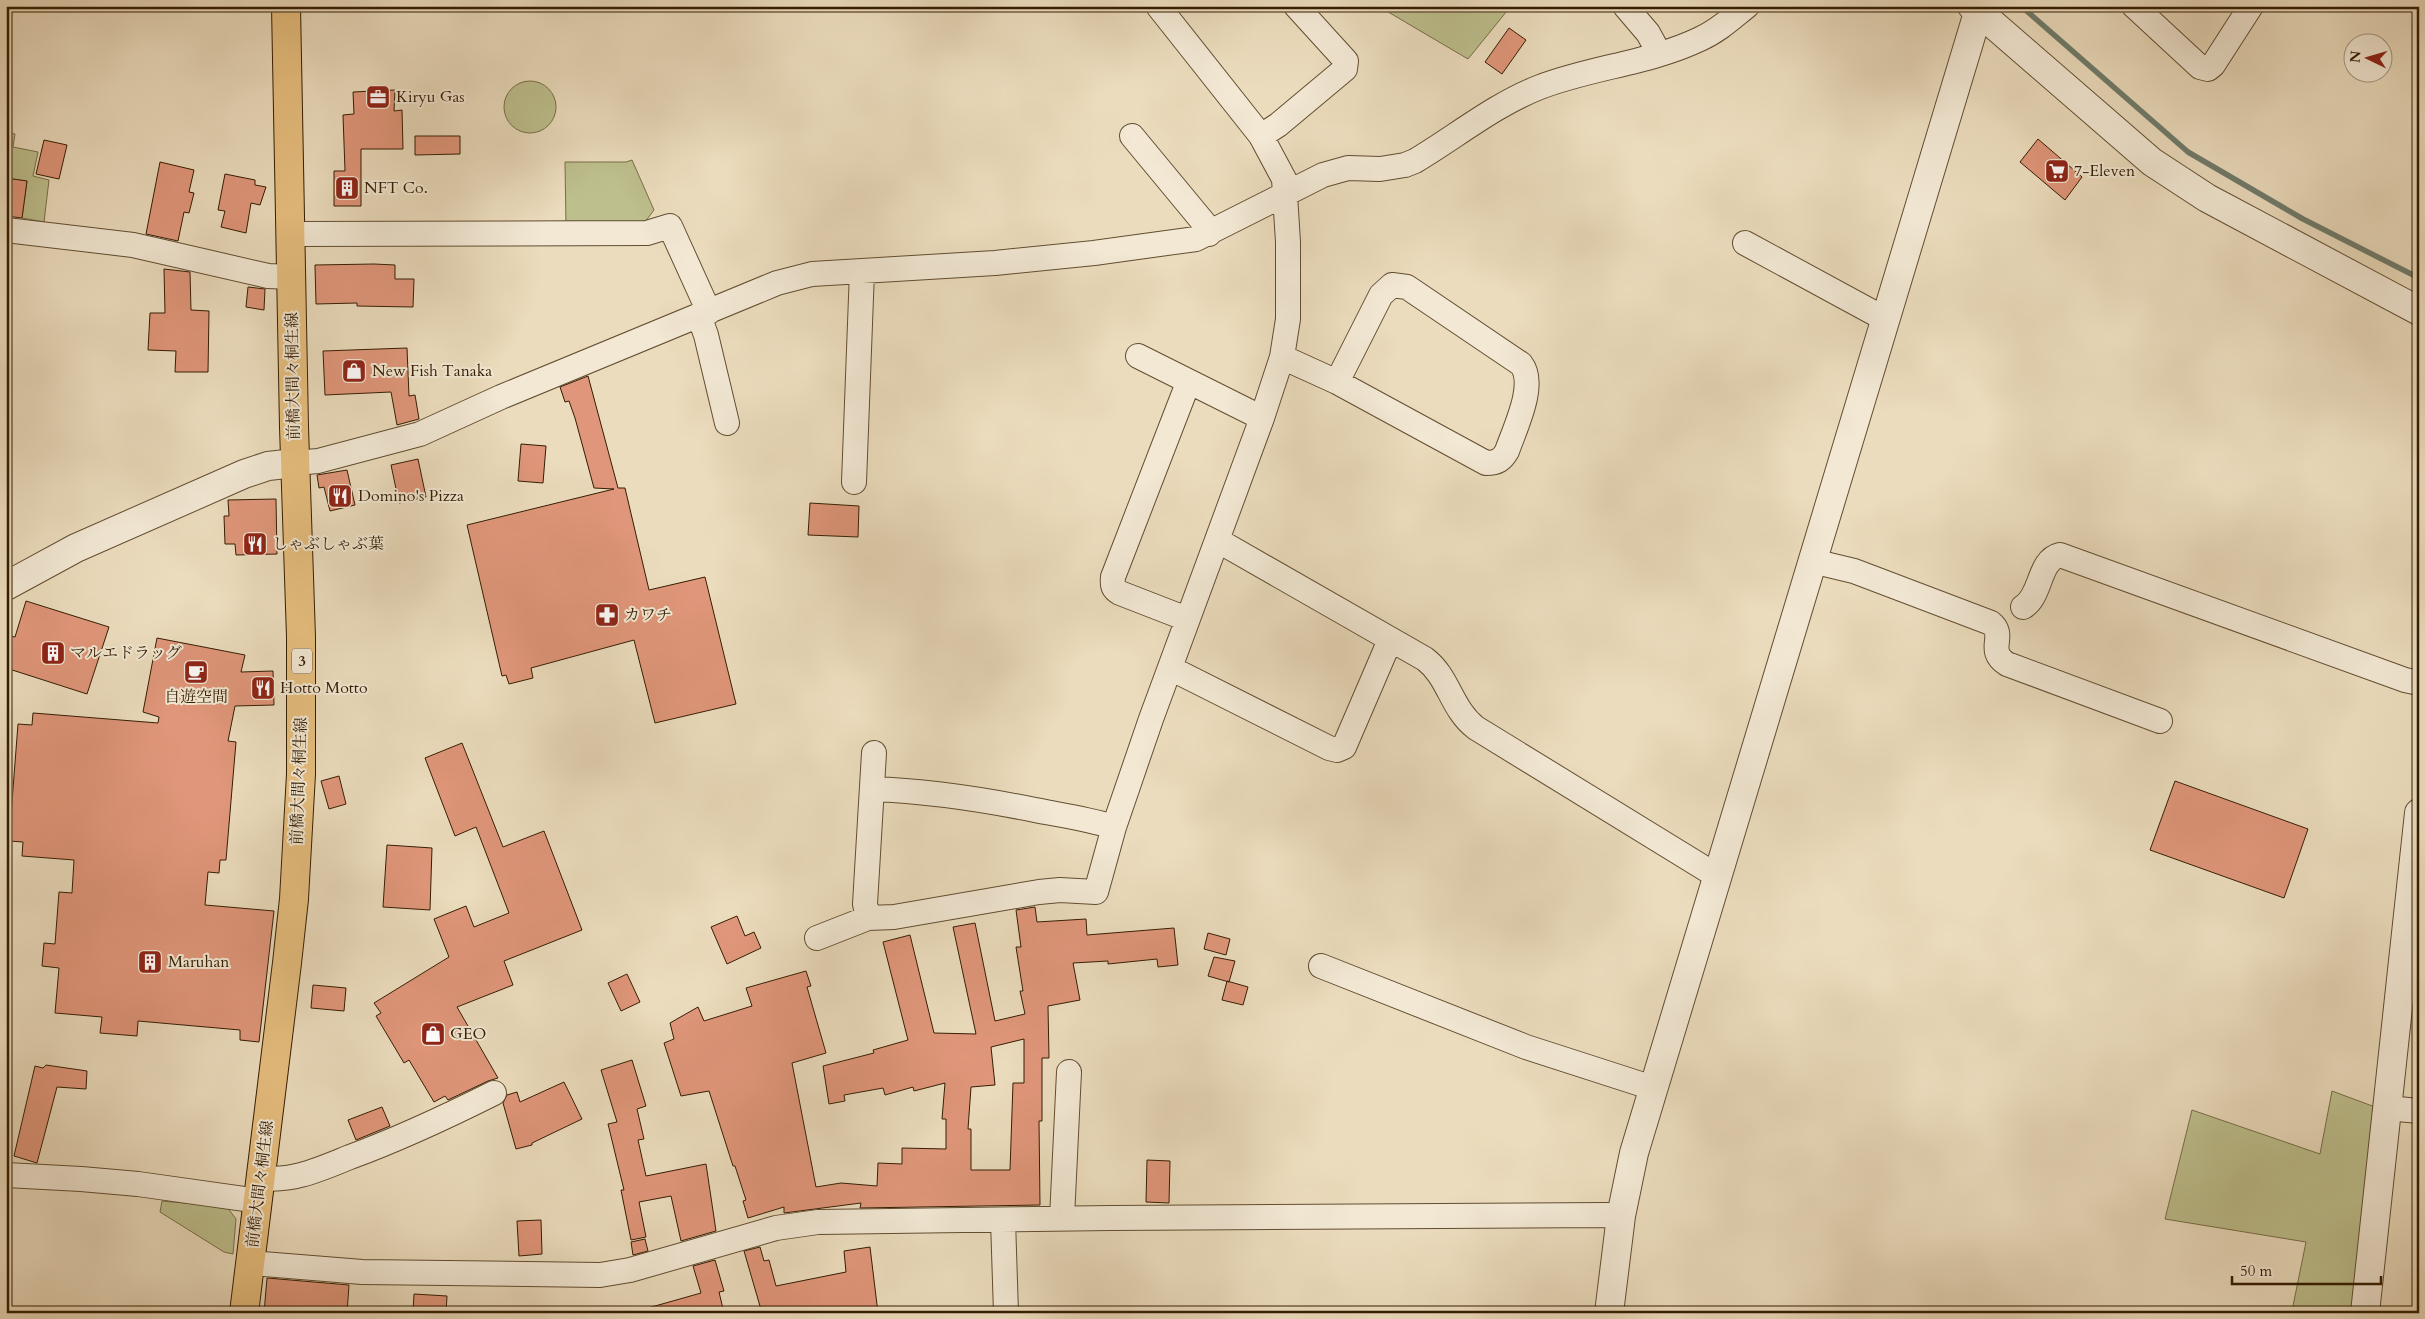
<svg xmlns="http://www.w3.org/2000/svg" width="2425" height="1319" viewBox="0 0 2425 1319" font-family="Cardo,'Noto Serif JP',serif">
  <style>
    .green { fill: #bdbf8d; stroke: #786e48 }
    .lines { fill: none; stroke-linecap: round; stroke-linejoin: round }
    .stream { stroke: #707c6c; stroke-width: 5.5 }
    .building { fill: #e0967a; stroke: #341d02; fill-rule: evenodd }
    .minor-casing { stroke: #624d31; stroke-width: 26 }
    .tertiary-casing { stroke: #624d31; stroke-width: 30 }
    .primary-casing { stroke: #341d02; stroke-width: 30 }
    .minor { stroke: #f2e8d4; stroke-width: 24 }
    .tertiary { stroke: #f2e8d4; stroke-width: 28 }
    .primary { stroke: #e6be7e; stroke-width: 28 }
    .labels { text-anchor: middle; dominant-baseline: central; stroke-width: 4; stroke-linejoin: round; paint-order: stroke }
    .shield { fill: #f2e8d4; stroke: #6d5a41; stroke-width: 1 }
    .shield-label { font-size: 15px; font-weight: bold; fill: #341d02 }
    .poi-label { font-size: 16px; fill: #341d02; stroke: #f2e8d4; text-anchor: start }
    .street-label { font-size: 16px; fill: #341d02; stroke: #f2e8d4 }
  </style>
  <rect width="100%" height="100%" fill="#ebdcbd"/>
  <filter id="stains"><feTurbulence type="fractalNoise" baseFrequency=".004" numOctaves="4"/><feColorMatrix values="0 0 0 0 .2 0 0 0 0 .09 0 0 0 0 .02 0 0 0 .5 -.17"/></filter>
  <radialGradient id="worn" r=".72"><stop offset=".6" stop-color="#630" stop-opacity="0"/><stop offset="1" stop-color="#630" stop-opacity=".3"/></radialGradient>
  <path class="green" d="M1378,6H1511L1468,59Z
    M504 107a26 26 0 1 1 52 0a26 26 0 1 1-52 0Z
    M6,132L15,134L13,147L38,152L33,176L49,180L44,222L22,218L27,181L6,178Z
    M632,160L654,210L642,226L566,227L565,162H626Z
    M2332,1091L2375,1107L2351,1313H2303L2292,1311L2306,1242L2165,1219L2192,1110L2320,1154Z
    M162,1201L227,1207L236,1219L233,1254L224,1252L160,1212Z"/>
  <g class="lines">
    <path class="stream" d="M2021,6L2188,152L2303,219L2419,278"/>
  </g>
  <path class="building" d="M1509,28L1526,40L1502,74L1485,62Z
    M395,90L394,111L402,110L403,149H361V206H334V171H345L343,115L354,114L353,92Z
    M415,136H460V154L415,155Z
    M2038,139L2082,177L2065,200L2020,162Z
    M44,140L67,145L59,179L36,174Z
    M160,162L194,170L189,192L194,193L189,213L184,212L178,241L146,234Z
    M225,174L255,180V185L266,187L260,205L251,203L246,233L221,227L225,211L218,210Z
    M6,178L27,181L22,218L6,216Z
    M374,264L395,265V279H414L413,307L357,306V303L316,304L315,265Z
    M164,269L190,272L191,310L209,311L208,372H175L176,351L148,350L150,313H165Z
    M248,287L265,289L264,310L246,307Z
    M407,348L409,396L415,395L419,419L397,425L391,392L325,395L323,351Z
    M588,376L618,488H625L649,590L705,577L736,704L655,723L634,640L531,668L533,678L509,684L506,675L502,676L467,525L614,489L594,488L575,418L569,401L565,402L560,387Z
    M521,444L546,446L543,483L518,481Z
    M418,459L426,497L399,503L391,465Z
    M347,470L355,505L330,511L324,487L319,488L317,475Z
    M276,499L277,554L236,555L235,544H225L224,516H229L228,500Z
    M810,503L859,506L858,537L808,535Z
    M26,601L109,627L87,694L6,668V635L15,637Z
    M157,638L245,655L241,672L273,671L274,705L235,706L228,741L236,742L226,860H220L219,873L208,872L205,905L274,911L259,1042L240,1040V1030L138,1021L137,1036L100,1033L102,1017L55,1013L59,968L42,966L44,943L55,944L59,892L72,893L74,860L22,856L23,842L9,841L18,724L32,725L33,713L158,723L159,717L143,712Z
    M462,743L503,847L544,831L582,930L504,961L513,985L457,1007L498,1078L488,1081L448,1100L445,1096L434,1102L409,1060L404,1063L376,1016L381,1013L374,1003L449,957L434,919L466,906L474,927L509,913L476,827L455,836L425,758Z
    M339,776L346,804L329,809L321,781Z
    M2175,781L2308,829L2284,898L2150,850Z
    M387,845L432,848L430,910L383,907Z
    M1035,907L1037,922L1086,919L1087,935L1174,928L1178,965L1158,967L1157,959L1108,964V961L1073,963L1080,1000L1048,1006L1049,1058H1042V1121H1039L1040,1205L860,1208L861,1203L784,1213V1207L748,1218L743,1201L746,1200L735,1166H733L709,1091L681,1096L664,1043L674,1039L670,1023L698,1007L704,1021L752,1006L746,988L806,971L811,986L807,987L826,1053L792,1063L816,1187L841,1183L877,1186L878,1163L902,1164V1148L946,1149V1119H942L945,1083L914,1091L913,1087L885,1095L883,1088L844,1095L845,1101L829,1104L823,1066L874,1053L873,1050L908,1040L883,942L910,935L934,1033L976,1034L953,927L975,923L995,1021L1025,1014L1020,991H1023L1016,947H1021L1016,910ZM1024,1039V1083H1013L1010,1170H971V1129H968L971,1087L995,1085L991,1047Z
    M737,916L745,936L754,932L761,948L727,964L711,927Z
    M1208,933L1230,939L1226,955L1204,949Z
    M1214,957L1235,961L1229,982L1208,976Z
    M627,974L640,1002L621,1011L608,983Z
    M1227,981L1248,987L1243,1005L1222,1000Z
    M313,985L346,988L344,1011L311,1008Z
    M632,1060L646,1106L637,1109L644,1139L638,1140L646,1176L706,1164L716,1231L681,1241L671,1196L639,1202L646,1237L631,1240L621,1190H624L608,1124L617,1122L601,1070Z
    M46,1065L87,1071L86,1089L57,1087L37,1163L14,1156L35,1066L43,1068Z
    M564,1082L582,1119L532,1143V1145L516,1149L503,1103L507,1095L517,1092L520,1102Z
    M382,1107L390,1126L356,1140L348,1120Z
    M1147,1160L1170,1161L1169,1203L1146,1202Z
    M541,1220L542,1254L519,1256L517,1221Z
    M645,1239L648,1251L633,1255L631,1242Z
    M760,1247L764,1261L769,1260L776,1286L846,1272L844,1251L870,1247L878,1313H762L744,1251Z
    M715,1260L724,1291L719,1292L724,1313H649L648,1308L701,1293L693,1266Z
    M267,1278L349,1285L347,1313H264Z
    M414,1294L447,1296L446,1313L413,1312Z"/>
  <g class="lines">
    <defs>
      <path id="minor" d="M1625,6L1648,33L1659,53
        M2134,6L2200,67L2208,69L2213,65L2251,6
        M1132,136L1204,223L1209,234
        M1261,136L1278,125L1345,69L1346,61L1296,6
        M6,230L133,245L268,276L292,277
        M292,234L647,233L670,226L709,312
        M1745,243L1885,319
        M699,316L706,335L727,423
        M1138,356L1262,418
        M1282,357L1337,382L1486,463C1497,463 1502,460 1507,451C1515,428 1537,384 1521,364L1407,287L1392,285L1381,295L1337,382
        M295,463L318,461L420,434L501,397L777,283L812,274L995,263L1094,253L1196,239L1323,175L1348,168L1380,169L1405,165L1415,161C1457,136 1494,105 1540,87C1592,67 1650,63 1700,39C1718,31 1732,18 1747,6
        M854,482L862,271
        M1217,540L1425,659C1449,677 1451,709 1476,728L1717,876
        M1812,561L1854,571L1991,623C2007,636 1985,650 2007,664L2160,721
        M2023,607C2042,596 2038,560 2060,555L2405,680L2419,683
        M1187,619L1120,593C1113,589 1112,586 1113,577L1188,383
        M1170,668L1329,748L1337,750L1344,747L1390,640
        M872,789C927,791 981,799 1035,810C1061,815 1088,819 1114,827
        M868,918L865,904L874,753
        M817,938L868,918L894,917L1039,892L1060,890L1096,892L1114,827L1151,719L1262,418L1282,357L1288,319V242L1284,179L1261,136L1158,6
        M1321,966L1526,1047L1653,1088
        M2387,1108L2419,1111
        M6,1175L81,1179L138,1184L258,1201
        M261,1178C293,1182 320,1169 350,1157C399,1139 446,1117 494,1093
        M1062,1218L1069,1072
        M1003,1220L1006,1313
        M250,1263L362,1272L600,1275L630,1270L776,1228L818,1222L1111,1218L1606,1215L1621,1216"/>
      <path id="tertiary" d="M1972,6L2152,162L2207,198L2419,311
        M6,586L76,548L244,474L268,466L295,463
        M1609,1313L1621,1216L1634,1153L1980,6
        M2365,1313L2419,813"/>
      <path id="primary" d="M244,1313L287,963L294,899L301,774V637L294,427L286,6"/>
    </defs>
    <use href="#minor" class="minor-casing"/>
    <use href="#tertiary" class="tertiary-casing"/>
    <use href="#primary" class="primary-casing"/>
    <use href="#minor" class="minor"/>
    <use href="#tertiary" class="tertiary"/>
    <use href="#primary" class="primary"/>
  </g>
  <defs>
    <symbol id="office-square" viewBox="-11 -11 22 22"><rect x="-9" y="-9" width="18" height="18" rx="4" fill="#8f2418" stroke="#f2e8d4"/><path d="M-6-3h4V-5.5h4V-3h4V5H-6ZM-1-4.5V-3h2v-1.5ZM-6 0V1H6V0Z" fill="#fff"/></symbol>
    <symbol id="supermarket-square" viewBox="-11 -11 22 22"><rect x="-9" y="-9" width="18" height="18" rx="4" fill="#8f2418" stroke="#f2e8d4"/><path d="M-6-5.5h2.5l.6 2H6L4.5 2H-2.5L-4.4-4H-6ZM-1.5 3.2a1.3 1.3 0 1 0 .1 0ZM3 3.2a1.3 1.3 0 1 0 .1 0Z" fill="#fff"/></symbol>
    <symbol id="building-square" viewBox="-11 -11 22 22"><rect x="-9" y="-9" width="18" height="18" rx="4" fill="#8f2418" stroke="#f2e8d4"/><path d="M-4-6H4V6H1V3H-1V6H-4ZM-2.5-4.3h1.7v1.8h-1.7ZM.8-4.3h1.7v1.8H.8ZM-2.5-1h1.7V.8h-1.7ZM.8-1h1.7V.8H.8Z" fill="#fff"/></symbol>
    <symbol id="shop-square" viewBox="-11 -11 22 22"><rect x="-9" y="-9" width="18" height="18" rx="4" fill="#8f2418" stroke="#f2e8d4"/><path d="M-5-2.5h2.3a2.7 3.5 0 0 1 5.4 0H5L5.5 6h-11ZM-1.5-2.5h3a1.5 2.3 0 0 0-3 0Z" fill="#fff"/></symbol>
    <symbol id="restaurant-square" viewBox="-11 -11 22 22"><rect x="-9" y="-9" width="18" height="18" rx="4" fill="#8f2418" stroke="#f2e8d4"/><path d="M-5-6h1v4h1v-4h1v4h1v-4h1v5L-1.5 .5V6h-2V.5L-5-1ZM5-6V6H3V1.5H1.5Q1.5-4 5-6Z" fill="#fff"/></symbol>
    <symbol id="pharmacy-square" viewBox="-11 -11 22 22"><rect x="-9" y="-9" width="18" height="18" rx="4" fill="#8f2418" stroke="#f2e8d4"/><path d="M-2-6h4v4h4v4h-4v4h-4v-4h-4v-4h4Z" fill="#fff"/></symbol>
    <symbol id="cafe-square" viewBox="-11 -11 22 22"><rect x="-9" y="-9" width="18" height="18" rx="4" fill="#8f2418" stroke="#f2e8d4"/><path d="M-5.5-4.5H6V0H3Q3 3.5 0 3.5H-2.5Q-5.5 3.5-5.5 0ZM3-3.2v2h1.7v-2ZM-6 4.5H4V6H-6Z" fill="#fff"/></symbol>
  </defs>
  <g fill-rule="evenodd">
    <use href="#office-square" x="364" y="83" width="28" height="28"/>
    <use href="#supermarket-square" x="2043" y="157" width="28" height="28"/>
    <use href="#building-square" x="333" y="174" width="28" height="28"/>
    <use href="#shop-square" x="340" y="357" width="28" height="28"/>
    <use href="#restaurant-square" x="326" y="482" width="28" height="28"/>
    <use href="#restaurant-square" x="241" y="530" width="28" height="28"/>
    <use href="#pharmacy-square" x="593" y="601" width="28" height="28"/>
    <use href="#building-square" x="39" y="639" width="28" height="28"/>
    <use href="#cafe-square" x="182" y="658" width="28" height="28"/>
    <use href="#restaurant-square" x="249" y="674" width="28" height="28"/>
    <use href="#building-square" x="136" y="948" width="28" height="28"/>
    <use href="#shop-square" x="419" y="1020" width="28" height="28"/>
  </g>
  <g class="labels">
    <rect class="shield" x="292" y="648.5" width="20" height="25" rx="4"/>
    <g class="shield-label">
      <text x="302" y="661">3</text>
    </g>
    <g class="poi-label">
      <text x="396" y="97">Kiryu Gas</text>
      <text x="2074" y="171">7-Eleven</text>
      <text x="364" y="188">NFT Co.</text>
      <text x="372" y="371">New Fish Tanaka</text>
      <text x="358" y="496">Domino's Pizza</text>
      <text x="272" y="544">しゃぶしゃぶ葉</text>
      <text x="624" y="615">カワチ</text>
      <text x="70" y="653">マルエドラッグ</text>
      <text x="280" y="688">Hotto Motto</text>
      <text x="196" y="697" text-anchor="middle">自遊空間</text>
      <text x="168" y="962">Maruhan</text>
      <text x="450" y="1034">GEO</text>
    </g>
    <g class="street-label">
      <text transform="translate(293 376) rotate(-91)">前橋大間々桐生線</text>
      <text transform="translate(299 781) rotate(-88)">前橋大間々桐生線</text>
      <text transform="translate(260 1184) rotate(-83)">前橋大間々桐生線</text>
    </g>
  </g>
  <rect width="2425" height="1319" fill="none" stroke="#ebdcbd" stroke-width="25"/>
  <rect x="8" y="8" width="2410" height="1304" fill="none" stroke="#341d02" stroke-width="2.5"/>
  <rect x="12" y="12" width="2400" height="1294" fill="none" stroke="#341d02"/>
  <g transform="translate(2368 58) rotate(275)"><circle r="24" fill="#f2e8d4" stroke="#a69780"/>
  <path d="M0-4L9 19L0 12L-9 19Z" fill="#8f2418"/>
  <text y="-8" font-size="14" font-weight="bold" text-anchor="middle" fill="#341d02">N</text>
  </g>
  <path d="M2232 1276v8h149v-8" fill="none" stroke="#341d02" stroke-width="2.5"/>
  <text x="2240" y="1276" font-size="15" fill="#341d02" stroke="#f2e8d4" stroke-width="4" paint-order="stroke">50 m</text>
  <rect width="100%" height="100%" filter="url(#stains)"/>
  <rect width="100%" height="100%" fill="url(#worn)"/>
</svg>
